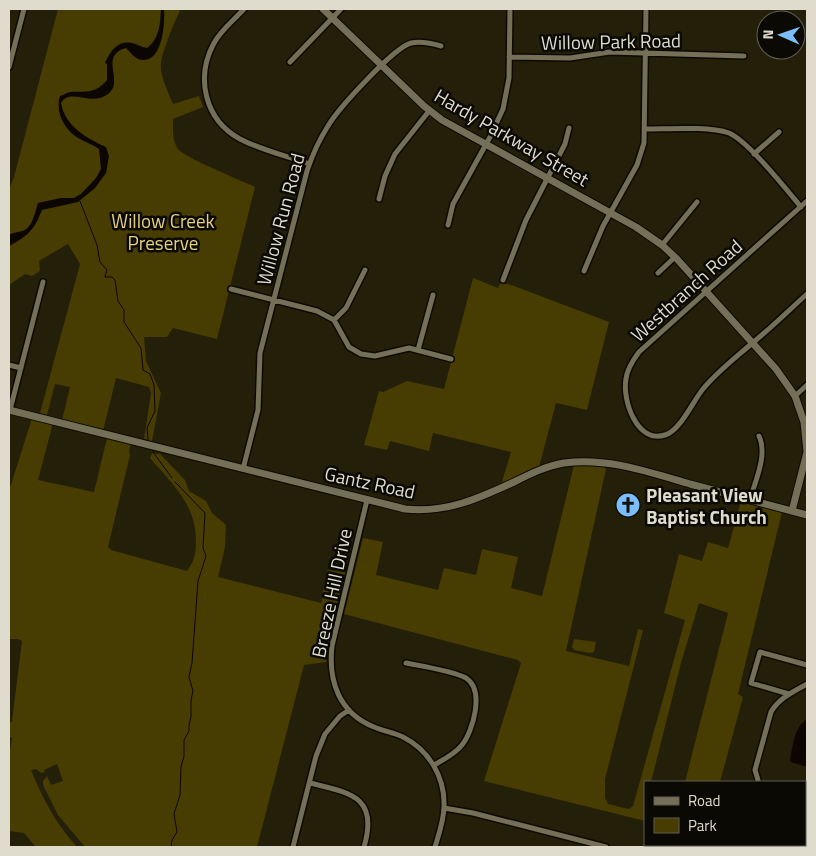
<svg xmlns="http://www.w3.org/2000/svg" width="816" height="856" viewBox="0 0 816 856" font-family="'Titillium Web',sans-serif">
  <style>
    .green { fill: #473c01 }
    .water { fill: #0c0600 }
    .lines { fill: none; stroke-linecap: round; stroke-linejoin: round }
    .stream { stroke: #0c0600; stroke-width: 1 }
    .minor-casing { stroke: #0d0900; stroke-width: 8 }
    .secondary-casing { stroke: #0d0900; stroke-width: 9 }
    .minor { stroke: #746f57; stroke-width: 5 }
    .secondary { stroke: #746f57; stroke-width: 7 }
    .labels { text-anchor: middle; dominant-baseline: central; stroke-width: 5; stroke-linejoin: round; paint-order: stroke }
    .street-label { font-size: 19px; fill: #dfdcce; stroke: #0b0903 }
    .park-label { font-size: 19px; fill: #e3d07e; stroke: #0b0903 }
    .poi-label { font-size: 19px; font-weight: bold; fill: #dfdcce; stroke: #0b0903; text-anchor: start }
  </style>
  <rect width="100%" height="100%" fill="#241f09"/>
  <path class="green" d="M58,9H178L180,11C175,20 162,52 161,63C159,74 169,94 173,104L199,96L203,107L173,119C173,129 172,140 178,149C185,158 241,180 255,187L217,339L173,328L167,337H144L146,361L161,393L152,441L144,439L151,393L149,387L116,378L103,431L62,420L70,387L55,384L47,415L40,413L80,264L68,244L39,261L40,271L32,276L25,274L9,285V189L14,177Z
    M473,278L498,288L501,282L514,286L609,322L587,410L556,403L539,467L501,485L511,452L503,450L433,433L429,451L390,441L387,450L364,445L379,391L383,392L407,381L444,389Z
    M32,418L53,423L38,480L94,492L107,438L131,443L129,451L130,455L108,547L111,550L187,571C194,562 196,553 196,542C196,504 173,485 150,458L152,453L160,454L185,480L189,491L206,501L212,513L226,525L225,547L218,577L321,603L327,570L345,572L335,612L326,662L304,665L257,847H85L58,815L43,785V781L47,776L51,785L63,781L57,764L44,770L45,772L41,773L36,769L31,770C43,799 56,824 77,847H36L24,833L9,831V757L12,738L9,736V724L12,721L22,641L18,639H9V491Z
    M586,464L603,466L606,469L566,651L629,666L638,629L643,630L605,779V798L608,804L629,809L633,806L685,620L664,613L679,554L702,561L708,542L728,548L741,501L782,512L738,694L743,697L720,782H685L728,613L699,603L681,663L651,782H645V821L484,781L521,663L518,660L344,614L363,538L383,542L376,575L438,590L444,568L476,575L482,549L518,557L511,588L542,596L574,465Z
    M574,639L596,642L594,652L590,653L574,650L572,647Z
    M683,845H774L787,847H682Z"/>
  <path class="water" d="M161,9H164C165,22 163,62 142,60C135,59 131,53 126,48C98,56 125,81 108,94C91,107 70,87 61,103C65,126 86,138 106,147L109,156L106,173L95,188L78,202L42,210C34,230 28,236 9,246V235C14,232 20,232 25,230C33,225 35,212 38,203L61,198H74L81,194L96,178L101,169L99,149C92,144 85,142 78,138C64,129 55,112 60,96C64,95 67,92 71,92C87,91 95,94 107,80V64L105,63C110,52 117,40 132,43C137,44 141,47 147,48C160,38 160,24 161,9Z
    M807,719V767L791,762L790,760C793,746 794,727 807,719Z"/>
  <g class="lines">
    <path class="stream" d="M80,201L97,245L100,262L107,270L105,277H112L115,280L118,301L124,310V322L141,348L143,370L150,374L154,385L155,411L147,428L148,440
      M153,452L172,478
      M171,847L172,840L177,832L174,814L180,795L181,767L184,756V740L189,731V725L191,717V700L193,691L189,677L192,663L198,581L206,556L203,548L205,513L175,482"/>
    <defs>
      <path id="minor" d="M244,9C234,20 221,30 214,43C195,78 205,120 240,139C261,150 287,156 309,164
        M509,57L570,58L610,52L744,56
        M290,62L341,9
        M9,67L24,9
        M645,129C668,129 708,126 729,133C748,141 786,189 801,207
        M754,154L779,132
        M379,199L385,176L395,154L429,111
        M807,201L639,352C633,360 627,369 626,379C622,400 637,444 665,435C680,431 693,401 703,389C717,372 734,359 750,345C770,329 788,311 807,294
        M448,225L453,204L490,137L503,109L509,78L510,9
        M662,245L697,202
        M584,271L603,226L637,165L644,143L646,9
        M658,273L675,257
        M503,280L526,220L565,144L569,128
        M231,289L317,311L334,320L349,347L361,354L375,356L409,348L451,359
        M334,320L346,308L365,270
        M418,350L433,295
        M9,365L21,368
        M795,396L807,385
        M10,410L43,282
        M243,469L258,410L260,353L307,171C312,156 319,140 328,126C338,109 393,48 411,43C422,41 431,43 441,46
        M367,500L332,646C328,681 339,713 374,727C384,731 394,733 403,737C429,750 445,777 444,806C444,820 439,834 435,847
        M750,500C755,481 768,455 759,436
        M406,663C421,666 454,671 466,678C485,690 473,731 462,745C455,754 443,760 434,765
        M789,694L751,683L760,652L807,665
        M758,780L755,770L771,712C779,698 793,692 807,684
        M310,783C350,793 379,796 364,847
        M805,800H807
        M444,808L473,813L606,847
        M805,824H807
        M293,847L316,756L325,734L340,716L349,710"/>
      <path id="secondary" d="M323,9L424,106L442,120L636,227L662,245L677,259L776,369L795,396L804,422L807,452L792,511
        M9,410L405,509C447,513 477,499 514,482C530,474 546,466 564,463C607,457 649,472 690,484C729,494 768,505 807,515"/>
    </defs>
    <use href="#minor" class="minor-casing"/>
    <use href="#secondary" class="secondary-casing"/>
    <use href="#minor" class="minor"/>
    <use href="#secondary" class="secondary"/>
  </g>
  <defs>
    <symbol id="church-disc" viewBox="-11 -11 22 22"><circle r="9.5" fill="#7cbef9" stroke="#0b0903"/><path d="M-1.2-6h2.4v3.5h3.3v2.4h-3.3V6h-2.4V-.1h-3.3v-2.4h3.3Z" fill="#111"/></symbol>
  </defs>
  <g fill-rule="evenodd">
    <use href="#church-disc" x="614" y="491" width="28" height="28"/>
  </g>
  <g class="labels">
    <g class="street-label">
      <text transform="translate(611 41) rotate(-1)">Willow Park Road</text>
      <text transform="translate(512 137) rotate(30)">Hardy Parkway Street</text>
      <text transform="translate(280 219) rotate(-75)">Willow Run Road</text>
      <text transform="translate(686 290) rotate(-42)">Westbranch Road</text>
      <text transform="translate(370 482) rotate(12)">Gantz Road</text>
      <text transform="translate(331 593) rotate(-78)">Breeze Hill Drive</text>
    </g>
    <g class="park-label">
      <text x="163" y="220">Willow Creek<tspan x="163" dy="22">Preserve</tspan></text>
    </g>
    <g class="poi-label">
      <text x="646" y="494">Pleasant View<tspan x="646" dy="22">Baptist Church</tspan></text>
    </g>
  </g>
  <rect width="816" height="856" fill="none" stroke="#dfdcce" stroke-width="20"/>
  <rect x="644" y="781" width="162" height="65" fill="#0b0903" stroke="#605d54"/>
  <rect x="654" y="797" width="25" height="8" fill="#746f57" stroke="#605d54"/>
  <text x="688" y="806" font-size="15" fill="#dfdcce">Road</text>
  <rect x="654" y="818" width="25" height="15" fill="#473c01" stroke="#605d54"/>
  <text x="688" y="831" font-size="15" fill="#dfdcce">Park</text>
  <g transform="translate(781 35) rotate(272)"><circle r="24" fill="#0b0903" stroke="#605d54"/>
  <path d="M0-4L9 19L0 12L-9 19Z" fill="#7cbef9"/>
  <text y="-8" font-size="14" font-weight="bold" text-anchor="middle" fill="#dfdcce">N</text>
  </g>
</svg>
